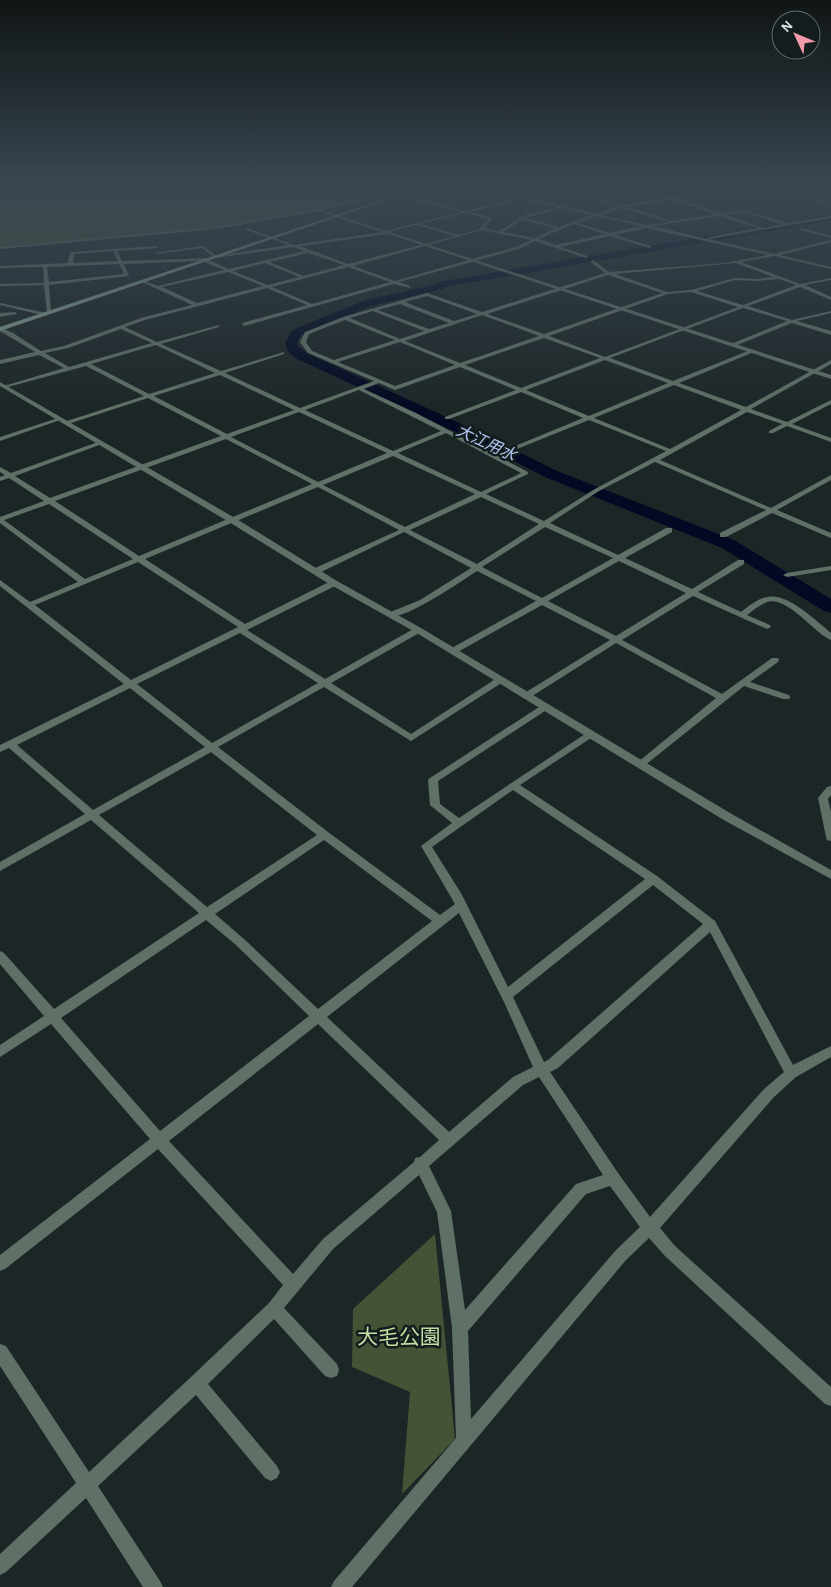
<svg xmlns="http://www.w3.org/2000/svg" width="831" height="1587" viewBox="0 0 831 1587" font-family="'Alegreya Sans','Noto Sans JP',sans-serif">
  <style>
    .green { fill: #455235 }
    .forest { fill: #495837 }
    .lines { fill: none; stroke-linecap: round; stroke-linejoin: round }
    .river { fill: #030922; fill-rule: evenodd }
    .minor { fill: #5f7067; fill-rule: evenodd }
    .tertiary { fill: #5f7067; fill-rule: evenodd }
    .secondary { fill: #809b8d; fill-rule: evenodd }
    .labels { text-anchor: middle; dominant-baseline: central; stroke-width: 5; stroke-linejoin: round; paint-order: stroke }
    .far-water-label { font-size: 16px; font-style: italic; fill: #b3c8f5; stroke: #141d1d }
    .near-park-label { font-size: 21px; fill: #c4dfa4; stroke: #141d1d }
  </style>
  <rect width="100%" height="100%" fill="#1d2627"/>
  <path class="green" d="M0,189H402L318,210L232,225L146,235L0,247Z
    M435,1234L455,1439L402,1494L410,1392L352,1367L353,1309Z"/>
  <path class="forest" d="M0,189H142L0,215Z"/>
  <g class="lines">
    <path class="river" d="M831,215V221L444,287L443,289L371,306L301,335L297,343L299,347L307,353L481,433L557,471L734,540L831,599V613L824,611L722,548L545,477L471,439L297,359L288,352L285,343L292,330L363,301L432,285L438,282Z"/>
    <path class="minor" d="M403,189H409L319,211L216,229L0,249V247L216,227L319,209Z
      M467,189L522,197L562,189L527,198L596,214L618,206L563,189H568L602,199L624,192L646,189H651L673,198L740,189L677,199L721,213L744,210L788,223L831,216V218L709,239L774,254L831,240V242L780,255L831,267V269L774,256L741,262L800,284L831,278V280L805,285L831,297V300L800,287L748,306L792,320L831,311V313L797,321L831,331V335L792,323L735,346H731V344L787,321L743,308L610,358L673,381L750,350H754V352L679,383L746,407L831,360V364L751,409L787,422L831,400V404L792,424L831,438V442L787,426L773,433H769V431L782,424L747,412L660,460L771,508L831,475V480L777,510L831,533V538L772,513L726,537H720V533L766,510L655,462L599,491L550,523L618,555L666,528H672V532L625,558L692,589L738,560H744V564L698,592L741,612C749,606 758,598 768,597C788,593 816,621 831,633V640C814,633 787,595 767,602C760,605 753,610 747,615L770,625L771,627L767,629L693,596L622,640L722,694L772,658H778L779,660L778,662L750,682L789,695L790,697L789,699H783L744,686L644,766H638L636,764L638,762L716,698L616,643L529,698H523L522,696L523,694L610,640L542,605L456,653H450V649L536,601L477,571C460,582 407,619 388,617V613L420,600L471,568L404,532L319,573H313V569L399,530L318,487L145,559L245,624L331,581H337V585L247,630L325,679L415,628H421V632L331,683L411,734L497,678H503L504,680L503,682L411,741L324,687L218,747L328,832L440,915L455,904L421,846L452,823L430,805L428,780L430,778L542,705H548L550,707L548,709L438,781L440,804L459,818L588,732H594L596,734L594,736L520,785L657,876L715,921L793,1065L831,1046V1057L796,1077L774,1097L660,1228L675,1246L831,1387V1406L825,1404L665,1256L649,1238L626,1260L352,1587H331L334,1581L456,1438L452,1328L437,1212L419,1175L333,1249L284,1308L337,1364L339,1370L337,1376L331,1378L325,1376L274,1319L208,1384L277,1466L280,1472L277,1478L271,1481L265,1478L196,1395L98,1486L160,1581L163,1587H143L86,1498L6,1572L0,1575V1554L76,1483L0,1366V1344L6,1346L89,1472L191,1377L269,1303L283,1285L158,1149L5,1269L0,1271V1255L150,1139L51,1024L0,1057V1045L44,1016L0,964V951L4,953L54,1009L199,913L91,820L0,871V862L85,814L9,748L0,752V745L124,684L0,586V580L30,602L78,582L0,523V517L44,501L9,478L0,481V477L5,475L0,472V467L11,473L98,442H102V444L15,476L50,498L221,436L148,398L68,424H64V422L144,396L86,366L4,388V386L64,368L39,355L0,364V360L35,352L0,331V327L13,333L41,351L64,346L141,318L192,305L142,282V280L158,286L224,270L202,261L124,264L129,276L49,285L51,312L46,316L0,305V303L47,313L44,285L0,286V284L44,283L43,267L0,268V266L68,263L70,253L72,252L156,246L158,248L117,251L122,261L209,258L211,259L209,260L229,269L304,251L294,247L215,258L202,248L156,254L154,253L203,246L216,256L289,245L246,230L247,228L294,245L382,232L461,212L398,196L399,194L465,211L517,198ZM647,191L667,198L622,205L605,200L624,194ZM522,199L558,207L525,215L499,231L484,228L493,218L470,212ZM672,200L715,214L673,221L627,207ZM562,208L592,215L559,227L525,218ZM622,208L669,222L646,225L601,215ZM744,212L782,224L763,228L726,215ZM465,213L489,219L478,230L459,235L420,224ZM597,216L641,226L610,233L578,223ZM720,216L758,228L709,237L707,239L653,226ZM522,220L555,228L535,238L503,232ZM574,224L605,234L556,245L539,239ZM416,225L455,236L348,264L300,246L387,234L388,232ZM646,228L768,255L725,263L609,272L593,260L591,262L605,273L482,312L427,293L343,317L305,332L300,342L308,353L374,381L300,408L225,373L284,354V352L221,371L161,344L219,327V325L157,342L125,327L145,320L267,288L307,305L242,323L244,326L394,284L410,288V286L399,282L519,249L535,241L586,258L588,256L560,247L610,236L649,248L651,246L615,235ZM482,230L531,240L515,247L395,281L353,266ZM113,251L118,261L73,263L74,254ZM308,253L344,265L303,276L270,262ZM265,263L299,277L268,285L233,271ZM736,263L773,277L755,279L735,278L691,290L667,292L615,274ZM119,264L124,274L49,282L47,267ZM348,267L390,282L312,304L272,287ZM228,272L263,286L197,303L162,287ZM608,275L662,293L544,334L487,314ZM779,279L796,285L743,305L697,291L735,280L755,281ZM691,292L738,307L605,357L549,336L668,294ZM427,296L477,314L454,321L405,302ZM400,304L449,323L429,329L378,310ZM373,311L424,331L400,339L350,318ZM482,315L539,336L460,363L405,341ZM345,320L395,340L334,360L312,351L306,342L309,334ZM121,329L152,343L69,367L45,353L68,348ZM544,338L600,358L521,388L465,365ZM400,342L455,365L395,386L338,362ZM156,345L215,373L149,394L91,364ZM605,360L668,383L589,416L526,390ZM460,367L516,390L445,417V419H449L521,392L583,418L508,449V451H512L589,420L666,451L595,489L544,521L486,494L528,474V472L416,413L364,389L379,383L395,390ZM220,375L294,410L227,434L154,396ZM674,385L741,410L670,449L594,418ZM359,390L441,431L393,451L305,410ZM299,412L387,453L318,482L231,437ZM446,433L521,473L481,492L398,453ZM226,439L312,484L139,556L55,501ZM393,456L475,494L405,527L323,485ZM481,497L539,524L477,564L410,530ZM49,504L133,559L85,579L4,520ZM545,527L613,558L542,598L482,567ZM619,561L686,593L616,636L548,601ZM138,562L238,627L131,680L35,605ZM240,633L318,683L212,743L137,684ZM130,688L205,747L93,810L17,745ZM211,752L317,835L207,907L99,815ZM513,790L645,879L508,987L461,893L432,847ZM324,840L432,921L318,1009L244,939L215,914ZM653,885L703,924L548,1060L544,1062L513,997ZM459,913L504,1002L533,1067L513,1077L449,1132L327,1017ZM206,920L236,945L309,1016L160,1131L61,1018ZM710,932L784,1072L764,1089L650,1217L618,1173L550,1072L558,1068ZM318,1024L439,1140L420,1157L415,1158L414,1162L323,1239L293,1274L169,1141ZM539,1077L603,1175L576,1184L465,1310L451,1211L429,1166L523,1085ZM610,1186L640,1227L616,1250L471,1419L468,1331L586,1194Z
      M768,189H774L808,197L831,191V193L812,198L831,203V205Z
      M801,228L831,236V238L801,230Z
      M15,312L17,314L0,317V313Z
      M58,418L63,419L0,441V437Z
      M831,566V570L787,577L783,575L787,573Z
      M831,786V795L828,799L831,812V841L827,840L826,837L818,798L827,787Z"/>
    <path class="tertiary" d="M318,209L831,375V379L318,211Z
      M0,382L235,518L337,581L421,628L730,813L831,870V879L722,819L415,632L331,585L229,522L0,386Z"/>
    <path class="secondary" d="M415,189H420L0,331V327Z"/>
  </g>
  <linearGradient id="sky" x2="0" y2="1"><stop stop-color="#101515"/><stop offset="0.46" stop-color="#3a4752"/><stop offset="1" stop-color="#3a4752" stop-opacity="0"/></linearGradient>
  <rect width="831" height="411" fill="url(#sky)"/>
  <g class="labels">
    <g class="far-water-label">
      <text transform="translate(486 443) rotate(25)">大江用水</text>
    </g>
    <g class="near-park-label">
      <text x="399" y="1337">大毛公園</text>
    </g>
  </g>
  <g transform="translate(796 35) rotate(314)"><circle r="24" fill="#141d1d" stroke="#646c6c"/>
  <path d="M0-4L9 19L0 12L-9 19Z" fill="#f39aaa"/>
  <text y="-8" font-size="14" font-weight="bold" text-anchor="middle" fill="#dbe2e2">N</text>
  </g>
</svg>
